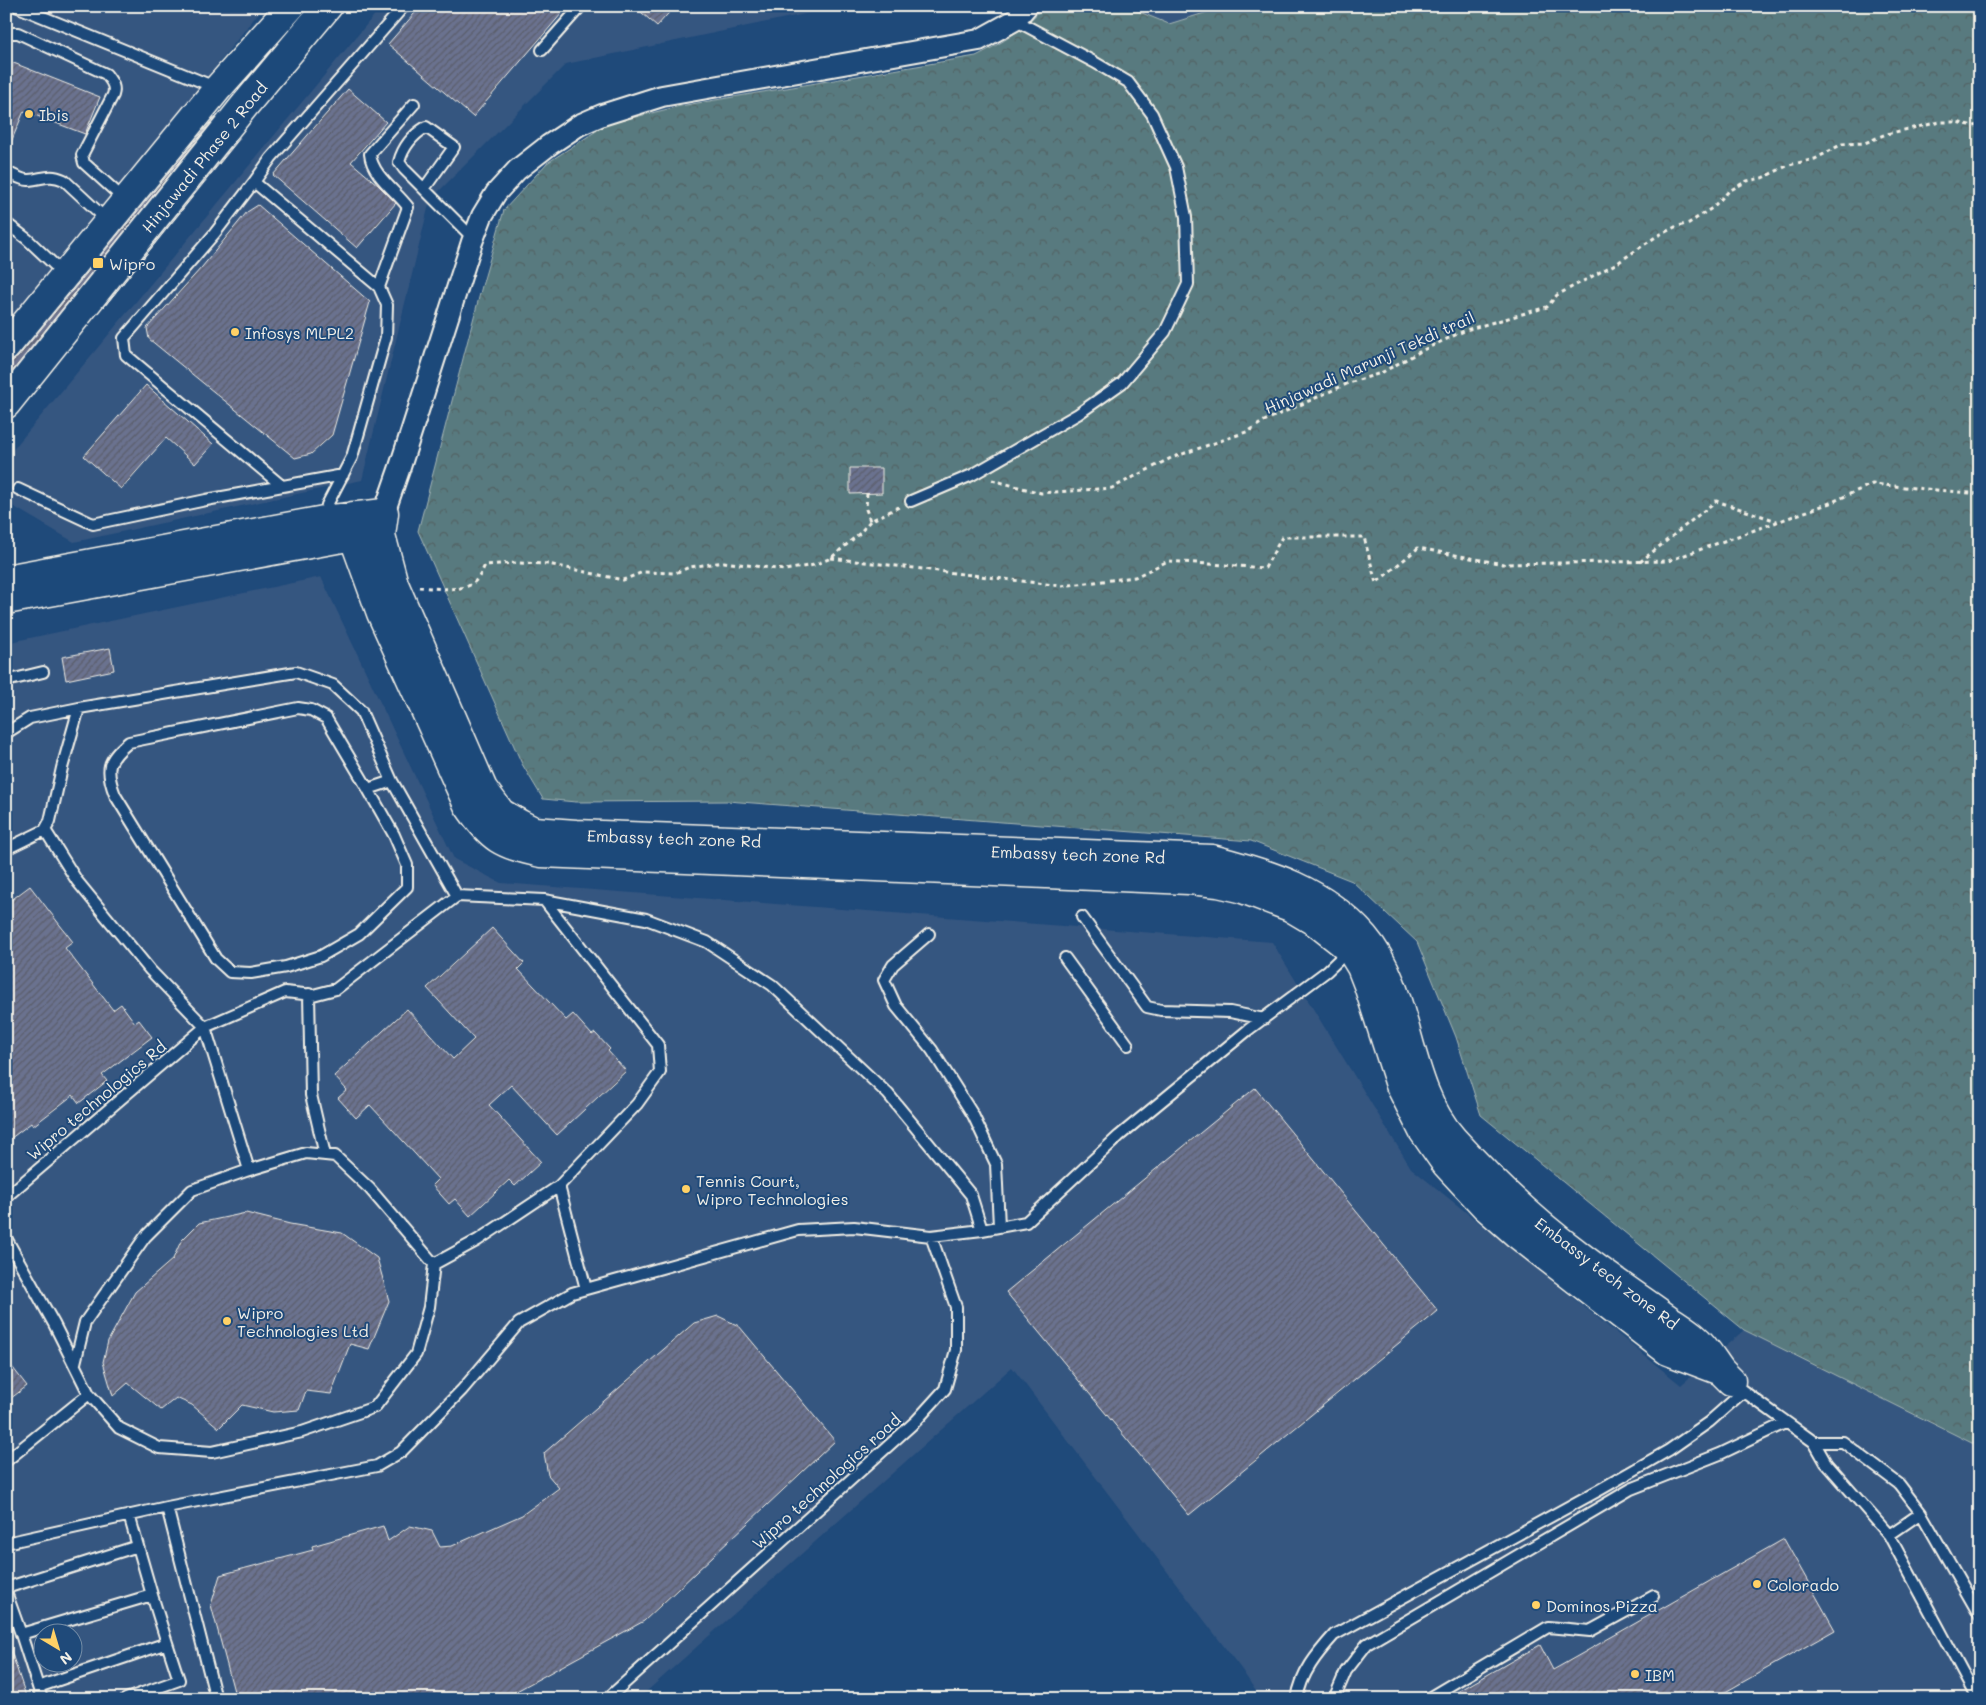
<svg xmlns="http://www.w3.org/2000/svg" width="1986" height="1705" viewBox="0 0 1986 1705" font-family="Mali,sans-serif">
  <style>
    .built { fill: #365680; fill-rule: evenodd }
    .forest { fill: url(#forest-crowns); stroke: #a6b6b4 }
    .building { fill: url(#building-hatch); stroke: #f4f1e8 }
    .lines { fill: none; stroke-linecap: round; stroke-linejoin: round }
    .lane-casing { stroke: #f4f1e8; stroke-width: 14 }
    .street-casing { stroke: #f4f1e8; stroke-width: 24 }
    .secondary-casing { stroke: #f4f1e8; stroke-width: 31 }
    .primary-casing { stroke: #f4f1e8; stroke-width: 31 }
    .path { stroke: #f4f1e8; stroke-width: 3; stroke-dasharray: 4 4; stroke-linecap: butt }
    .lane { stroke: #1f4a7a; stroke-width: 10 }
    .street { stroke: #1f4a7a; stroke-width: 20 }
    .secondary { stroke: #1f4a7a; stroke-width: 28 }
    .primary { stroke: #1f4a7a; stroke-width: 28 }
    .poi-dot { fill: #ffd166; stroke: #1f4a7a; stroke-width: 2 }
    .labels { text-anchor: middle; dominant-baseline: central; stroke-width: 4; stroke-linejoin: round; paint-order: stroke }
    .poi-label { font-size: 16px; fill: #f4f1e8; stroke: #1f4a7a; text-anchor: start }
    .street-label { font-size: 16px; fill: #f4f1e8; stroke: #1f4a7a }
  </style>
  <defs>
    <pattern id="forest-crowns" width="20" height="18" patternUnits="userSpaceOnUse" patternTransform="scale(1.25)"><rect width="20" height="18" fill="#597a7f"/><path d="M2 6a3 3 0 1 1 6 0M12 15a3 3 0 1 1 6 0" fill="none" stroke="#516162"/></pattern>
    <pattern id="building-hatch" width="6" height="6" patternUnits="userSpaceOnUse" patternTransform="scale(1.25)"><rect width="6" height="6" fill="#6b728f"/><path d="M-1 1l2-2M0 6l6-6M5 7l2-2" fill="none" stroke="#5a5d6a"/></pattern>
  </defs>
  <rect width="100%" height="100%" fill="#1f4a7a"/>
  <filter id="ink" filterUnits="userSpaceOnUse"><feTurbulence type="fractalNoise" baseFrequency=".02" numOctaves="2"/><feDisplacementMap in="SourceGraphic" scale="10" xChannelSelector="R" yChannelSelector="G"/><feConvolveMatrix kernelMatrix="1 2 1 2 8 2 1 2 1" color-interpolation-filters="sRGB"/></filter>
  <g filter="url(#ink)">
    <path class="built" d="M6,6H264L6,330Z
      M382,6H843L566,64L430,200L362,480L74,542L6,502V458Z
      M1101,6H1265L1172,34Z
      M321,577L454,859L501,883L1272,942L1411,1168L1681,1385L1744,1330L1980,1447V1699H1261L1242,1670L1012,1367L638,1699H6V643ZM42,1632H72V1662H42Z"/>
    <path class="forest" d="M1044,6H1125L1169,24L1227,6H1980V1447L1744,1330L1481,1115L1456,1037L1417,942L1352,881L1251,841L727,801L576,802L543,799L522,764L418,531L482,286L504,210L547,163L607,124L680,106L976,56C1004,42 1023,30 1044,6Z"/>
    <path class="building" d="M421,6H568L473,117L388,44Z
      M634,6H675L657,26Z
      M6,60L100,97L85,134L24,111L6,154Z
      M348,89L386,122L351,162L378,185L396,203L357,248L273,175Z
      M214,118H215L6,379V362L12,361L18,357Z
      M239,138H240L104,307Z
      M258,205L370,302L332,435L311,454L295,458L149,339L147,328L202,267L247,212Z
      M146,385L213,444L195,464L166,438L121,489L84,456Z
      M850,468H882V493L850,494Z
      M110,648L114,670L66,680L62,657Z
      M30,886L73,942L65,948L113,1010L121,1004L135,1023L139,1020L152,1037L102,1075L107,1081L79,1103L73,1095L33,1126L31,1123L6,1142V904Z
      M492,928L524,963L518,969L566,1020L573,1014L592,1035L595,1033L610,1049L608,1051L626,1071L557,1135L511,1085L489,1105L541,1162L515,1186L509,1180L470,1216L455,1199L449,1204L432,1185L438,1179L370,1105L356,1118L338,1098L347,1090L334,1076L407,1009L453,1059L474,1039L427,988Z
      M1255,1088L1438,1311L1189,1515L1006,1292Z
      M246,1213L290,1224L342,1233L377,1258L389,1301L369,1349L350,1344L331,1394L306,1391L299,1410L273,1412L242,1405L219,1428L192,1405L176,1398L161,1410L128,1383L113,1396L103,1362L108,1341L135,1292L173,1259L181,1241L199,1223Z
      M718,1316L739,1326L835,1441L644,1621L513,1693L474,1699H236L211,1605L220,1575L313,1550L312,1546L383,1526L388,1541L410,1526L432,1531L440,1547L452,1546L522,1515L559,1488L548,1475L544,1453L694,1323Z
      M6,1359L27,1386L6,1402Z
      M1784,1539L1835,1630L1713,1699H1445L1540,1645L1553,1670Z
      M9,1645L27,1699H6V1646Z"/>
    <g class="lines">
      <defs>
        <path id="lane" d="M16,6L217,88
          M6,33H18L106,74C111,81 116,86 113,95L82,155L84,163L125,200
          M542,50L581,6
          M6,172C12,174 23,181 29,180C43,179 49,173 64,180L108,221
          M254,182L215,233L124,338L126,355L282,486
          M424,189L454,147L426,127C413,135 403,147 399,162L404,169L473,238
          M6,223L27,239L64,274
          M379,287L408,207C396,191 372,175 370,154L414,104
          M18,489L93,524L206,500L343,475
          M911,501L972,475L1078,414L1122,383L1165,332L1188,284L1186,217L1176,167L1152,114L1128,82L1094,62L1015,20
          M324,518L327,505L352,457L386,337L387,305L379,287L254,182L271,158L404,6
          M6,681L43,672
          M6,733L30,718L79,708L296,672L333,685L361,711L392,781L457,896L544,900L646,919L707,942L772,985L888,1094L971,1195L982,1230
          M368,789L326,718L311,710L298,708L129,742C107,760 105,769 115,795L216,959L230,972L251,973L286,967L321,956L359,934L407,887V865L394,835L368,789L392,781
          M45,830L77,881L150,970L205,1027L285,992L313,995L336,989L457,896
          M6,849L45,830L50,821L62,768L79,708
          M1082,917L1147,1007L1161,1010L1230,1012L1264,1019
          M929,934L893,965L884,980L896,1006L932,1050L973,1115L996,1164L999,1226
          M1065,958L1128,1045
          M309,994L311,1095L325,1155
          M559,1186L586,1289
          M6,1197L205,1027L249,1170
          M6,1238L54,1324L89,1394L119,1428L159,1448L212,1452L302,1432L375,1407L416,1354L429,1307L434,1264L370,1189L335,1156L306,1153L246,1171L192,1190L145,1237L85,1322L75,1363
          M434,1264L478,1240L559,1186L637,1104L660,1072L658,1045L544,900
          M1739,1388L1814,1442L1826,1463L1889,1535L1977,1699
          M1814,1442H1843L1899,1484L1921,1513L1980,1616
          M6,1461L89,1394
          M167,1507L216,1699
          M1889,1535L1921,1513
          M6,1543L167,1507L377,1466L401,1452L462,1390L519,1323L572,1293L586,1289L798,1230L854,1227L931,1236L982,1230L1026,1222L1119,1136L1248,1030L1327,971L1350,949
          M6,1588L138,1546
          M6,1592L21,1634
          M152,1595L167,1643
          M38,1687L167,1643L179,1680L126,1699
          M42,1699L21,1634L152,1595L129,1515
          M607,1699L916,1421L945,1389L956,1350V1307L931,1236
          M1297,1699C1301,1673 1317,1654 1334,1635L1601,1489L1669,1450L1709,1422L1743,1392
          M1334,1699L1346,1671L1367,1644L1631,1489L1720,1454L1785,1423
          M1427,1699L1548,1627L1590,1631L1654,1596"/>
        <path id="street" d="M384,513L400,467L472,242L482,216L496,193L517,170L549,145L579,125L602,115L662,96L979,40L1015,20L1027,6"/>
        <path id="secondary" d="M353,516V536L381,613L468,805C491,839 501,844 541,853L1189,880L1218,883L1240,888L1290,907L1317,923L1350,949L1361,967L1368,985L1400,1085L1423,1131L1446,1164L1485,1206L1517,1234L1668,1351L1721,1371L1731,1381
          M381,535L394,584L483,789L501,813L520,824L534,831L576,834L1212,859C1270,874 1323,890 1364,937C1412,993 1403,1083 1453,1139C1490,1180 1531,1219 1575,1252C1604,1275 1635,1295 1664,1316C1674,1323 1686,1330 1695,1338C1705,1346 1713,1360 1721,1371
          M6,579L324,520L384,513L381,535L353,536L6,600"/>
        <path id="primary" d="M6,347L218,88L291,6
          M6,404L245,105L328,6"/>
      </defs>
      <use href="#lane" class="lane-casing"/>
      <use href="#street" class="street-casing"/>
      <use href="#secondary" class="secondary-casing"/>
      <use href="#primary" class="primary-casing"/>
      <path class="path" d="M992,480L1041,493L1112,488L1171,458L1249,431L1264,421L1349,383L1381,373L1421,351L1466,330L1547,307L1557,295L1619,262L1657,236L1675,227L1689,223L1712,208L1729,191L1747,181L1762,178L1789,165L1815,159L1842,144L1865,143L1886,134L1940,122H1956L1974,126L1980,125
        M867,493L866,509L870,521
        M831,558L1062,586L1135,577L1168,561L1265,568L1282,537H1364L1376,583L1418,548L1503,564L1668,561L1830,503L1872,484L1980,494
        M1640,562L1716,501L1777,521
        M419,587C431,588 457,591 468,586C477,582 481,574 485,565L517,563L548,564L623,580L643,572L675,573L690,567L724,562L785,570L814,565L831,558L860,533L870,521L899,507"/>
      <use href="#lane" class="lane"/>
      <use href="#street" class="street"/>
      <use href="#secondary" class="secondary"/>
      <use href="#primary" class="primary"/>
    </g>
  </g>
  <g class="poi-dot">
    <circle cx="29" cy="114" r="5"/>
    <rect x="92" y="257" width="12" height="12" rx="2.5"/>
    <circle cx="235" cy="332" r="5"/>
    <circle cx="686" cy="1189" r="5"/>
    <circle cx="227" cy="1321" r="5"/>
    <circle cx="1757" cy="1584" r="5"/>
    <circle cx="1536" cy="1605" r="5"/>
    <circle cx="1635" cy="1674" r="5"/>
  </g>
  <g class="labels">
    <g class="poi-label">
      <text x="39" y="114">Ibis</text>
      <text x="109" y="263">Wipro</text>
      <text x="245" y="332">Infosys MLPL2</text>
      <text x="696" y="1180">Tennis Court,<tspan x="696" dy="18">Wipro Technologies</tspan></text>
      <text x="237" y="1312">Wipro<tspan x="237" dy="18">Technologies Ltd</tspan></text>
      <text x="1767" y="1584">Colorado</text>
      <text x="1546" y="1605">Dominos Pizza</text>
      <text x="1645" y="1674">IBM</text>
    </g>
    <g class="street-label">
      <text transform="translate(204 157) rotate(-51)">Hinjawadi Phase 2 Road</text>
      <text transform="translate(1369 362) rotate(-24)">Hinjawadi Marunji Tekdi trail</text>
      <text transform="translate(674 838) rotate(2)">Embassy tech zone Rd</text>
      <text transform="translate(1078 854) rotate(2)">Embassy tech zone Rd</text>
      <text transform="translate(96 1100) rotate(-40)">Wipro technologics Rd</text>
      <text transform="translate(1607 1273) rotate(37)">Embassy tech zone Rd</text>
      <text transform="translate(826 1481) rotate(-42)">Wipro technologics road</text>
    </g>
  </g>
  <rect width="1986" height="1705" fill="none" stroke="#1f4a7a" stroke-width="25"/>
  <rect x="12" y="12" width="1961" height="1680" fill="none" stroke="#f4f1e8" stroke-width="2" filter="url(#ink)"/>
  <g transform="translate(58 1648) rotate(142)"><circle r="24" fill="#1f4a7a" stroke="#748da6"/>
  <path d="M0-4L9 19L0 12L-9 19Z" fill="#ffd166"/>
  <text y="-8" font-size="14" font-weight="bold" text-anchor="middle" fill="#f4f1e8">N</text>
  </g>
</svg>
